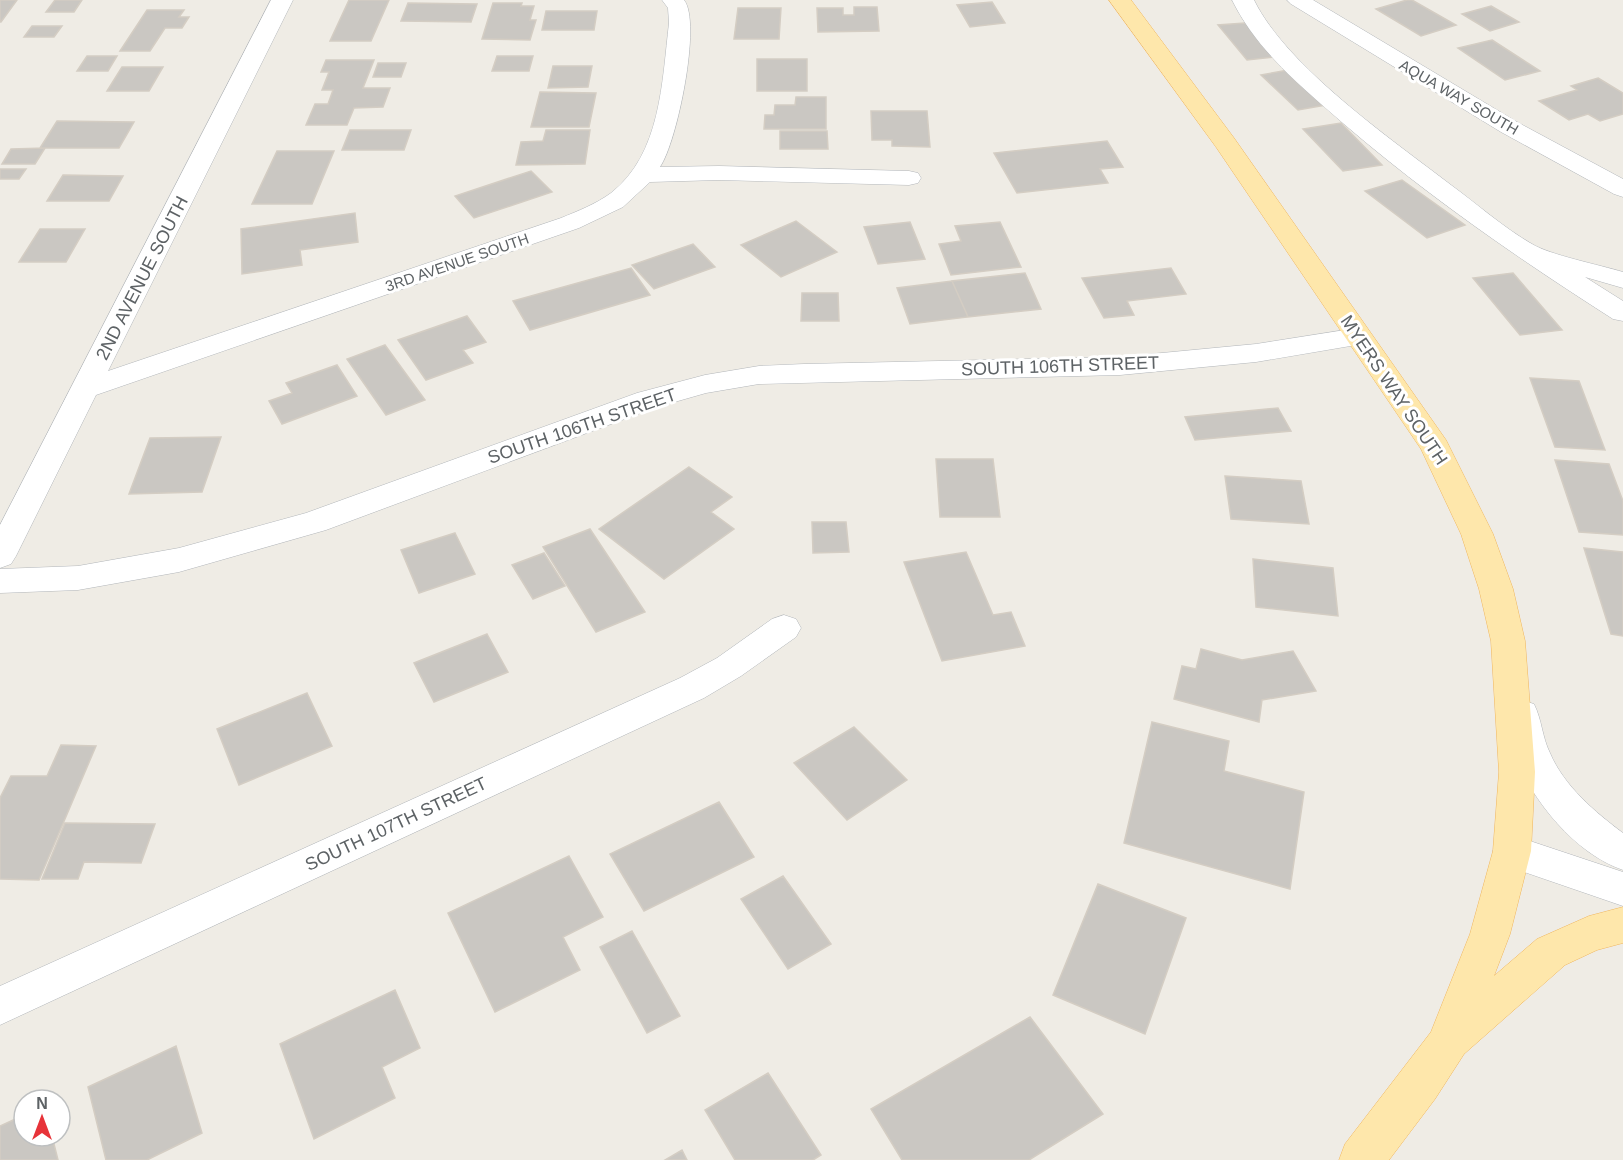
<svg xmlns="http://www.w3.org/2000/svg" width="1623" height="1160" viewBox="0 0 1623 1160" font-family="Arial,sans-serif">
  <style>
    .building { fill: #cac7c2; stroke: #d4cdc3; stroke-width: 1.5 }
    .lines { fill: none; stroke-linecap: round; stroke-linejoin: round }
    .minor-casing { stroke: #b2b6ba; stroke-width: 1 }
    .major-casing { stroke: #f0b65e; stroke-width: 1 }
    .minor { fill: #fff; fill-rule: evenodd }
    .major { fill: #fee7ab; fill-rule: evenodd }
    .labels { text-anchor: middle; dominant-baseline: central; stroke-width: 6; stroke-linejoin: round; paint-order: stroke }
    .far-street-label { font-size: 15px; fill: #5d6265; stroke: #fff }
    .street-label { font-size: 18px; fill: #5d6265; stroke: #fff }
  </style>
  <rect width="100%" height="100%" fill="#efece5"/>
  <path class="building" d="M0,0H17L1,22H0Z
    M55,0H82L74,12H46Z
    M349,0H389L371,41H330Z
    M1407,0H1412L1456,25L1421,36L1376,9Z
    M992,2L1005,23L970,27L957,5Z
    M408,3L477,4L471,22L401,21Z
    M493,3H522L521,6H534L530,20H536L530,40L482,39Z
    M1491,6L1519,22L1490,31L1462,14Z
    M854,7H877L879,31L818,32L817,8H843V15H854Z
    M738,8H781L779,39H734Z
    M147,10H184L179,17H189L182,28H165L150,51H120Z
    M546,11H597L594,30H542Z
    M1245,23L1274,57L1247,60L1218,25Z
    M32,26H62L54,37H24Z
    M1492,40L1540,71L1505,80L1458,48Z
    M87,56H117L108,71H77Z
    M497,56H533L529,71H492Z
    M757,59H807V91H757Z
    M326,60H374L363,88H390L383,107L354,108L347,125H306L315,104H328L333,90H322L329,72H321Z
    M378,63H406L401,77H373Z
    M553,66H592L588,87L548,88Z
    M122,67H163L149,91H107Z
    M1288,70L1326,105L1298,110L1261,75Z
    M1598,78L1623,93V114L1600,121L1588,114L1569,120L1539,101L1577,90L1571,86Z
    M540,92L596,93L589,127H531Z
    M796,97H826V129H764L765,115H774L775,105H795Z
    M871,111H927L930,147L892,146V140H872Z
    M57,121L134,122L119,148H40Z
    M1341,123L1382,165L1343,171L1303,129Z
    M350,130H411L404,150H342Z
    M546,130H590L585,164L516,165L521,142L543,141Z
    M780,131H827L828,149H780Z
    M1107,141L1123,167L1100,169L1108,183L1017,193L994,153Z
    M45,148L35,164H2L11,149Z
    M277,151H334L312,204H252Z
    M0,169H26L19,179H0Z
    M531,171L552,192L474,218L455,196Z
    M63,175L123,176L109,201H47Z
    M1402,180L1465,225L1427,238L1365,191Z
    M355,213L358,242L300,250L302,265L242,274L241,229Z
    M796,221L837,252L781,277L741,245Z
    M910,222L925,259L878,264L864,227Z
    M1000,222L1021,267L951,275L939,244L961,241L955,226Z
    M40,229H85L66,262H19Z
    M693,244L715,267L654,289L632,265Z
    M631,268L650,295L530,330L513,301Z
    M1171,268L1186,294L1127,301L1134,315L1104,318L1082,278Z
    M1025,273L1041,309L968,317L952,281Z
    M1513,273L1562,330L1520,335L1473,278Z
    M952,281L968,317L910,324L897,288Z
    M802,293H838L839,321H801Z
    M467,316L486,342L463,350L473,363L426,380L398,340Z
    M385,345L425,400L386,415L347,359Z
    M337,365L357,396L282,424L269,401L292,393L286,383Z
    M1530,378L1579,381L1605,450L1555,447Z
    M1278,408L1291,431L1195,440L1185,417Z
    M221,437L202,492L129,494L150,438Z
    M936,459H993L1000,517H940Z
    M1555,460L1609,464L1623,501V535L1579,532Z
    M689,467L732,497L711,512L734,529L664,579L599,529Z
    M1225,476L1301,481L1309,524L1231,519Z
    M812,522H846L849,552L813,553Z
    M590,529L645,612L596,632L543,547Z
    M455,533L475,574L419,593L401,550Z
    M1584,548L1623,552V636L1611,634Z
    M966,552L993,615L1011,612L1025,646L942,661L904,562Z
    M544,553L565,586L533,599L512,565Z
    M1253,559L1333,568L1338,616L1256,607Z
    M487,634L508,672L434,702L414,663Z
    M1201,649L1242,660L1293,651L1316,691L1262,700L1259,722L1174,699L1182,666L1196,669Z
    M307,693L332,746L239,785L217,729Z
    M1152,722L1229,741L1224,771L1304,792L1290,889L1124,843Z
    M854,727L907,780L847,820L794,763Z
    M61,745L96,746L39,880L0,879V798L11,776H47Z
    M719,802L754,857L644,911L610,854Z
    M65,823L155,824L141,863L84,862L78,879H42Z
    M569,856L603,917L563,937L580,970L495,1012L448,913Z
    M783,876L831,944L788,969L741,899Z
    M1098,884L1186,918L1145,1034L1053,995Z
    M632,931L680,1016L647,1033L600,947Z
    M395,990L420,1048L382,1067L395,1098L314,1139L280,1044Z
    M1030,1017L1103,1114L1029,1160H902L871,1109Z
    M176,1046L202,1133L147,1160H106L88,1087Z
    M768,1073L821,1155L813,1160H735L705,1110Z
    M24,1115V1136H52L58,1160H0V1126Z
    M682,1150L687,1160H665Z"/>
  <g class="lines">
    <defs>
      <path id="minor" d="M271,0H293L108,371L561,218C578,211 596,204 611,193C661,154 662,82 669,23L668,8L662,0H684C702,22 677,143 660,167L719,166L909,171L918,173L921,178L918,183L909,185L719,180L650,182L623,207L579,228L96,395L16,556L11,564L0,568V525Z
        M1232,0H1254C1287,67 1391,139 1451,185C1477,204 1504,228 1532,244C1550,255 1600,265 1623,272V288L1585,277L1623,301V321L1613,319C1519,259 1429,197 1344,124C1302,87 1257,51 1232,0Z
        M1287,0H1313L1517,122L1623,179V197L1614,194L1501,132L1291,4Z
        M1358,328L1368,331L1372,337L1368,343L1256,362L1120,375L759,384L706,393L657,407L326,530L179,572L78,590L0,593V569L78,566L179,548L306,513L637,393L705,375L759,366L804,364L1120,357L1256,344Z
        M784,615L796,619L801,628L796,637L741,676L704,698L0,1025V986L680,678L717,658L772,619Z
        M1521,700L1534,704C1542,720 1542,737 1550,753C1564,786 1595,812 1623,833V870C1574,853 1533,801 1514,755C1508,742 1507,727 1503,714L1508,704Z
        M1512,835L1623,872V906L1498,863L1493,851L1498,839Z"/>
      <path id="major" d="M1109,0H1131L1234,138L1446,440L1493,534L1513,589L1525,641L1535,772L1531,851L1510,934L1494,976L1537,939L1589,916L1623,907V943L1597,950L1565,965L1464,1054L1435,1099L1389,1160H1339L1345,1144L1431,1032L1470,934L1493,851L1499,772L1491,641L1479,589L1461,534L1421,449L1216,147Z"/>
    </defs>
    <use href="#minor" class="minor-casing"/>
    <use href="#major" class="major-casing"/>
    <use href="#minor" class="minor"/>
    <use href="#major" class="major"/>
  </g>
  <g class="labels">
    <g class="far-street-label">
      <text transform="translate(1459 97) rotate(30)">AQUA WAY SOUTH</text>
      <text transform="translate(457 262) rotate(-19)">3RD AVENUE SOUTH</text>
    </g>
    <g class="street-label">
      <text transform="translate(142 278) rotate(-63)">2ND AVENUE SOUTH</text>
      <text transform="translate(1060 366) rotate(-2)">SOUTH 106TH STREET</text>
      <text transform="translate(1394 390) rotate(56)">MYERS WAY SOUTH</text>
      <text transform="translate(582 426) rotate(-19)">SOUTH 106TH STREET</text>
      <text transform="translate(396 824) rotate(-25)">SOUTH 107TH STREET</text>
    </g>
  </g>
  <g transform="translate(42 1118)"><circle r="28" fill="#ffffff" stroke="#bec0c1" stroke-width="1.5"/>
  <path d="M0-4.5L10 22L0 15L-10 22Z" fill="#e73339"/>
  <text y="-9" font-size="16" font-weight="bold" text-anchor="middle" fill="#5d6265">N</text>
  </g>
</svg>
